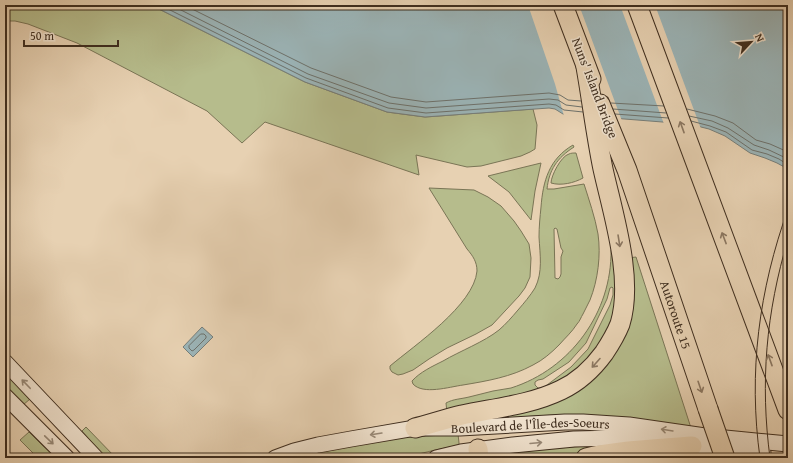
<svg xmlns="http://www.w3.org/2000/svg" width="793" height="463" viewBox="0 0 793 463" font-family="'Gentium Book Plus',serif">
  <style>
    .green { fill: #b6bc8c; stroke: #7a7556; fill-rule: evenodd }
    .water { fill: #9bb4b7; stroke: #767e7a }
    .pier { fill: #e7d1b2 }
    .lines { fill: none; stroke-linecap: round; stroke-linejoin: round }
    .shore { stroke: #6d716b; stroke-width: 1 }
    .secondary-casing { stroke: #3f2e1f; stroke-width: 17 }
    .highway-casing { stroke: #3f2e1f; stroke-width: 21 }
    .secondary { stroke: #efe1cd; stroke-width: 15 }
    .highway { stroke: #e7d1b2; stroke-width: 19 }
    .tram { stroke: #3f2e1f; stroke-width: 1 }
    .highway-bridge-casing { stroke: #3f2e1f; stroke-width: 21; stroke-linecap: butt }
    .highway-bridge { stroke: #e7d1b2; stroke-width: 19 }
    .oneway { stroke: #8b7761 }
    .oneway2 { stroke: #978876 }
    .labels { text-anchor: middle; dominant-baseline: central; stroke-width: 3; stroke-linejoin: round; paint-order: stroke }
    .street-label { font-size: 13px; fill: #3f2e1f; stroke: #efe1cd }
  </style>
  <rect width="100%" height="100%" fill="#e7d1b2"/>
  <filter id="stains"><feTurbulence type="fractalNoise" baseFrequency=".005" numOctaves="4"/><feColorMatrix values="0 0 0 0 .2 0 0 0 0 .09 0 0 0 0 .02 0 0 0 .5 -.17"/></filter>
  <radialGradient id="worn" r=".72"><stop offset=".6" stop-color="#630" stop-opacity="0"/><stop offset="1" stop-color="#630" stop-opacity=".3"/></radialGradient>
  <path class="green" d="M5,5H151L305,82L387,112L425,117L533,109L537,125L535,149L530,152L521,156L481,166L467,167L416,155L419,175L265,122L242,143L207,111L77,43L28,24L15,21H5Z
    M573,145L574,147C557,158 549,170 547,189H554L584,184C589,200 595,217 598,234C601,255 598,280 590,300C588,305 585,309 583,314C581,317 580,321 577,324C572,332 565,338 559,345C551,353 543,360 533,365C511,377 487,381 463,385C449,387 423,395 413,384L412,381C420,372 433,366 443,361C460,351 484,342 499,330C506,324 512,317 518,310C524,303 530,296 535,288C543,272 540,255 539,237C539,227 540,217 541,207C543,181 549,159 573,145ZM555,228L557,229L561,248L563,251L561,257V274L560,277L558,279L555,278L554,229Z
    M576,153L583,178C574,183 561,186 551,183C551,176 561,156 569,154C571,153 573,153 576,153Z
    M541,163L535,191L531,220L509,192L488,176Z
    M429,188L474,190L488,197L501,206L514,221L521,231L529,244L531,258L530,277L525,288L519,296L492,325L476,334L447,348L429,359L413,370L403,374L398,375L392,372L390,369V366C415,345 474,305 477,271C477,262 473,256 467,249Z
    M611,250H613L614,257L616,310L607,336L577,372L548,389L447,413L446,403C453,399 461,399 469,397C477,395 485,393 493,391C499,390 505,389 511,388C571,369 612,312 611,250ZM612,287L613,288V295L610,305L588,349L571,367L543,388H538L535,385V382L538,380L543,379L569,362L586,343L607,299L610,288Z
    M636,257L691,428C662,423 633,418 603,416C563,413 524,416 485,421L604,364L628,258Z
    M5,373L30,399L23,405L5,386Z
    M86,427L116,458H105L82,431Z
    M29,432L43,446L57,458H38L20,440Z
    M458,434L459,443V445L431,451L402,458H293L299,456L397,438Z
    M617,444L586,452L569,458H492L495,454L543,449Z"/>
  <path class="water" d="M151,5H788V169L777,163L765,158L750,153L725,136L709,129L693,125L675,123L574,115L563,114L555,109L549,108L425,117L387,112L305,82Z
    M202,327L213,337L193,357L183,347Z"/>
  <path class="pier" d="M528,5H579L622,121L564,116L555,84Z
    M620,5H655L701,129L693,127L664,124Z"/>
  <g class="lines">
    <path class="shore" d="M160,5L306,78L388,108L426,113L549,104L556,105L564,110L583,112
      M171,5L308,74L389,103L426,108L549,99L558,100L566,105L582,107
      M184,5L311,68L391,97L426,102L549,93L560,95L568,100L581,101
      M611,103L664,106
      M613,109L666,113
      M687,109L715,116L733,123L756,140L770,144L788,152
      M615,114L668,118
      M689,116L712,121L728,128L754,145L769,150L788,159
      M691,121L710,126L726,132L752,150L767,154L779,159L788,165
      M201,334H204L206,336V338L194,350L192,351L189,348V346Z"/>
    <defs>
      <g id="secondary">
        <path d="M5,362L96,458"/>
        <path d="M5,396L67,458"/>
        <path id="s1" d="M275,458L294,451L318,445L351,439L415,428H460L565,422H583L629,425L705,436L788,444"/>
        <path d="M436,458L461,452L513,445L574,439L617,438H643L692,446L763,452"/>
      </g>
      <g id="highway">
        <path d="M563,5L591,79"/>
        <path d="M637,5L788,410"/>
        <path id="s2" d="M600,104L627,170L708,409"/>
        <path d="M415,428C430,424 446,419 462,415C495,408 530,405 561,390C578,382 593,368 604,353C610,344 616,334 620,324C634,279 613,214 603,169C596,135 592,101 586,67"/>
        <path d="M478,449L479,458"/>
        <path d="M586,458C620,450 656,449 692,446"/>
      </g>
    </defs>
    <use href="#secondary" class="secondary-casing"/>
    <use href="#highway" class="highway-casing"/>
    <use href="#secondary" class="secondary"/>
    <use href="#highway" class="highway"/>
    <path class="tram" d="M760,458C748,372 759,290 788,209
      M770,458C760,382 766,313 788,239"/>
    <defs>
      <path id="highway-bridge" d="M708,409L725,458"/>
    </defs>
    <use href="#highway-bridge" class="highway-bridge-casing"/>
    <use href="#highway-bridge" class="highway-bridge"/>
  </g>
  <defs><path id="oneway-shaft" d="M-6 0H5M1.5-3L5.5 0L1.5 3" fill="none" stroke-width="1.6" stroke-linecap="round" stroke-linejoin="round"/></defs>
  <g class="oneway">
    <use href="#oneway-shaft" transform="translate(682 127) rotate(-110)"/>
    <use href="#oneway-shaft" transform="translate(724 238) rotate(-111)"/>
    <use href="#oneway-shaft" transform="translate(619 241) rotate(81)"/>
    <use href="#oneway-shaft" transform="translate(770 360) rotate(-110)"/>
    <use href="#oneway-shaft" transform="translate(596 363) rotate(132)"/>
    <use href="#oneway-shaft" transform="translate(700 387) rotate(71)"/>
  </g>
  <g class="oneway2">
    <use href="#oneway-shaft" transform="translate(26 384) rotate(-134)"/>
    <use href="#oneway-shaft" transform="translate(667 430) rotate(-171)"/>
    <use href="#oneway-shaft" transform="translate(376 434) rotate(171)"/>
    <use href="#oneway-shaft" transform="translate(49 440) rotate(44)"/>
    <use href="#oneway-shaft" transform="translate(536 443) rotate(-5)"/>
  </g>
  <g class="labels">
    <g class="street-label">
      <text transform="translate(595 88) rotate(69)">Nuns' Island Bridge</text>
      <text stroke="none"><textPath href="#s2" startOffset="224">Autoroute 15</textPath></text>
      <text stroke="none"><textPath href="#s1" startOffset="259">Boulevard de l'Île-des-Soeurs</textPath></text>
    </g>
  </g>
  <rect width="793" height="463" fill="none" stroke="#e7d1b2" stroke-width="20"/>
  <rect x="6" y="6" width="781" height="451" fill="none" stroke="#3f2e1f" stroke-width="2"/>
  <rect x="10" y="10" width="773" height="443" fill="none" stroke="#3f2e1f"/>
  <g transform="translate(751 42) rotate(64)" stroke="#efe1cd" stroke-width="3" paint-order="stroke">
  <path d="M0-3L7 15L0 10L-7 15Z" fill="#3f2e1f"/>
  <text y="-6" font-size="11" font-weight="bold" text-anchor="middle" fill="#3f2e1f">N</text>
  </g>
  <path d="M24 40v6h94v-6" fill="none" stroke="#3f2e1f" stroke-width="2"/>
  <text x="30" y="40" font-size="12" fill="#3f2e1f" stroke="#efe1cd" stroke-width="3" paint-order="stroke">50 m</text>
  <rect width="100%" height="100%" filter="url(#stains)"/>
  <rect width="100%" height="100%" fill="url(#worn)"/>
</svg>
